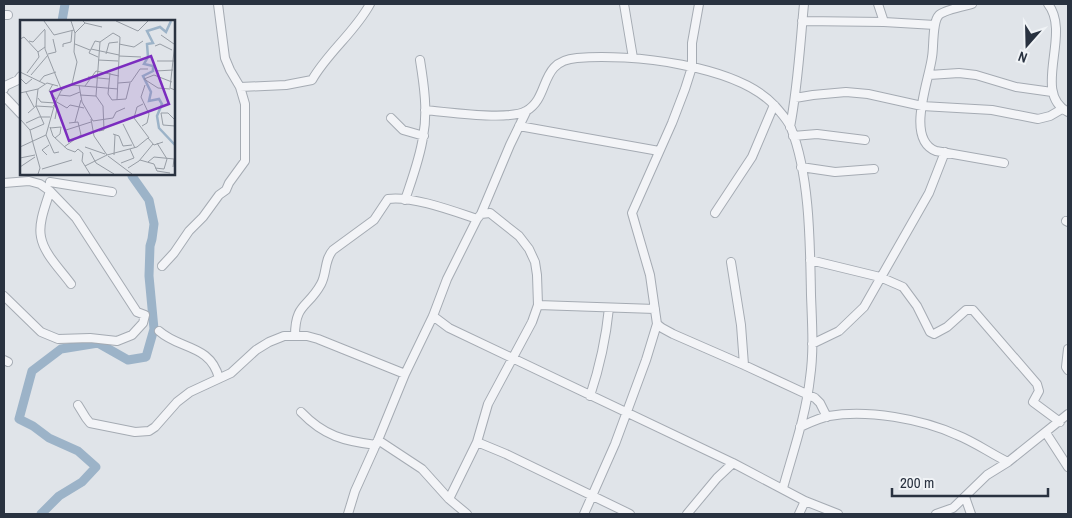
<svg xmlns="http://www.w3.org/2000/svg" width="1072" height="518" viewBox="0 0 1072 518" font-family="'Archivo Narrow',sans-serif">
  <style>
    .lines { fill: none; stroke-linecap: round; stroke-linejoin: round }
    .river { stroke: #9cb3c8; stroke-width: 9 }
    .minor-casing { stroke: #a5abb3; stroke-width: 10 }
    .minor { stroke: #f3f4f7; stroke-width: 8 }
    .inset-river { fill: none; stroke: #9cb3c8; stroke-width: 2.5 }
    .inset-road { fill: none; stroke: #979da5; stroke-width: 1 }
    .view { fill: #7b2cbf; fill-opacity: 0.15; stroke: #7b2cbf; stroke-width: 2.5 }
    .inset-edge { fill: none; stroke: #293240; stroke-width: 2.5 }
  </style>
  <rect width="100%" height="100%" fill="#e0e4e9"/>
  <g class="lines">
    <path class="river" d="M62,21L65,4
      M41,514L59,496L82,482L96,467L78,451L49,438L33,426L19,419L32,371L61,349L98,343L128,360L146,357L154,329L149,276L150,246L152,239L154,224L149,200L132,176L133,174"/>
    <defs>
      <path id="minor" d="M624,4L633,58
        M699,4L692,43V67L685,89L672,123L632,213L650,275L657,324L662,328L673,334L744,365L815,398L820,403L827,417
        M878,4L884,22
        M972,4C965,6 944,10 939,15C932,22 934,47 932,57C929,81 905,139 936,151L1004,163
        M1048,4C1072,34 1031,93 1068,112
        M4,15H8
        M802,21L884,22L935,25
        M929,75L959,73L976,75L1016,87L1052,92
        M240,87L286,85L312,80C328,52 355,32 370,4
        M4,89L5,86L18,80L21,76
        M4,96L21,114
        M795,98L813,95L846,92L868,94L922,106L992,110L1038,119L1050,116L1062,109
        M425,110C446,112 510,121 526,111C551,97 538,61 577,58C629,53 738,65 775,106C780,112 788,120 791,128C810,176 810,244 811,295C812,323 814,351 810,378C806,415 793,452 783,488
        M391,118L403,130L424,136
        M519,126L659,151
        M790,127C798,86 800,45 804,4
        M793,136L817,134L865,140
        M801,167L835,172L874,169
        M50,182L112,192
        M4,183L29,181L40,184L50,191L76,218L137,312L145,315L143,323L132,335L117,341L90,338L58,339L41,332L4,296
        M50,191C46,204 38,223 41,237C44,254 61,270 71,284
        M405,200C412,179 420,158 423,137C428,112 424,85 420,60
        M715,213L752,157L774,105
        M481,214L510,145L526,112
        M1066,221L1068,222
        M810,260L880,277L903,287L917,306L930,332L934,334L947,327L966,310H973L1037,384L1039,391L1033,402L1060,422
        M731,262L741,325L744,365
        M162,266L174,253L189,231L203,217L219,195L226,190L229,183L245,161V104L240,87L230,70L225,58L218,4
        M538,305L655,309
        M433,316L449,328L733,463L805,501L838,514
        M159,331C180,350 210,344 219,378
        M295,336C295,303 308,308 321,284C327,273 324,260 333,250L374,220L388,199C410,195 456,212 477,219
        M812,344L839,331L864,307L929,193L945,152
        M1068,349L1066,367L1068,370
        M4,360L8,362
        M590,396C600,366 606,338 609,308
        M78,405L86,418L90,423L135,432L149,431L155,427L177,402L190,392L231,373L256,350L269,342L284,336H307L318,339L405,374
        M301,412C324,436 344,441 376,445
        M800,427C809,423 819,418 829,416C867,409 922,419 957,435C975,442 991,454 1008,462
        M1046,433L1068,467
        M378,440L422,469L449,499L467,514
        M477,442L506,454L630,514
        M965,497L971,514
        M348,514L355,491L378,440L405,374L433,316L447,279L477,219L481,214L490,213L519,236L529,249L535,262L537,275L538,305L532,322L488,404L477,442L449,499
        M584,514L615,444L646,360L657,324
        M687,514L717,478L733,463
        M799,514L805,501
        M936,514L953,508L987,475L1008,462L1068,414"/>
    </defs>
    <use href="#minor" class="minor-casing"/>
    <use href="#minor" class="minor"/>
  </g>
  <g transform="translate(20 20)">
    <rect width="155" height="155" fill="#e0e4e9"/>
    <path class="inset-river" d="M151,1L146,12L140,7L127,11L133,23L127,24L128,37L124,44L133,46V51L123,56L131,72L129,81L139,79L142,84L137,96L139,108L155,125"/>
    <path class="inset-road" d="M24,1L34,15L54,10M96,1L118,11L128,1M65,3L82,7M25,10V29L42,71M55,13L65,3L63,1M141,15L154,24M0,19L4,17L18,32M9,21L13,22L25,9M155,22L150,68L155,70M55,24L70,30M99,24L114,27L123,21M135,26L140,24L152,30M43,27V24L51,22L52,11M71,29L99,35M28,34L36,32L33,19M86,34L89,23L98,22M99,36L121,37M78,37L69,33L75,21L80,22M78,40L98,41M137,41H154M136,51L153,50M0,52L25,64M7,53L19,37L18,32L25,27M90,53L88,74L92,80L106,79L110,63M11,55L28,35M68,57L89,59M0,58L6,64L12,59M19,62L24,56L36,52M98,63L111,62L120,49H128M33,64L29,71L36,79M51,65L98,69M59,65L62,82L73,101L93,98L96,92L105,88M65,66L76,51L99,56M150,69L138,68L124,59L134,55L152,62M6,72L14,87M0,73L18,69L27,63L38,66M39,75L50,76L60,72M60,75L76,76L83,86L84,110L79,111M76,76L80,22L93,13L100,17L97,80M18,78L21,82L35,83M35,81L47,88L50,85L64,88M123,84L117,87L114,98L129,118M33,85L37,88L35,99M8,93L16,86L33,87M141,93L143,105L155,106M141,93H148L155,100M0,99L10,110L13,123M71,99L74,116L87,135L117,127L128,118L134,125L143,122M55,102L61,80M6,103L19,97H30M103,104L115,128M122,106L127,103L129,94L121,77L125,65M30,107L33,116L47,129L55,132L58,129L63,133L62,141L70,154M30,108L41,107L40,114L35,118M10,110L24,104L16,86L18,69M46,110L71,102M93,114L99,116L103,126L112,125M26,115L34,133L39,132M13,123L20,148L18,154M137,123L147,139M0,127L26,115L35,83L42,69L52,64L57,42L54,32L55,13L51,1M44,127L61,115L58,102L49,103M65,127L85,134M70,132L76,143L94,154M27,135L22,130L29,125M94,135L95,115M88,136L112,154M0,138L15,135M120,140L134,144L137,151L150,153M128,142L134,137L154,139L153,147M101,143L114,138L110,129M65,146L87,135M0,147L15,137M108,148L119,141L133,124M135,148L144,149L147,139M22,149L52,140"/>
    <path class="view" d="M131,36L149,84L49,121L31,72Z"/>
    <rect width="155" height="155" class="inset-edge"/>
  </g>
  <rect width="1072" height="518" fill="none" stroke="#293240" stroke-width="10"/>
  <g transform="translate(1027 45) rotate(200)" stroke="#f0f3f6" stroke-width="4" paint-order="stroke">
  <path d="M0-4L9 19L0 12L-9 19Z" fill="#293240"/>
  <text y="-8" font-size="14" font-weight="bold" text-anchor="middle" fill="#293240">N</text>
  </g>
  <path d="M892 488v8h156v-8" fill="none" stroke="#293240" stroke-width="2.5"/>
  <text x="900" y="488" font-size="15" fill="#293240" stroke="#f0f3f6" stroke-width="4" paint-order="stroke">200 m</text>
</svg>
